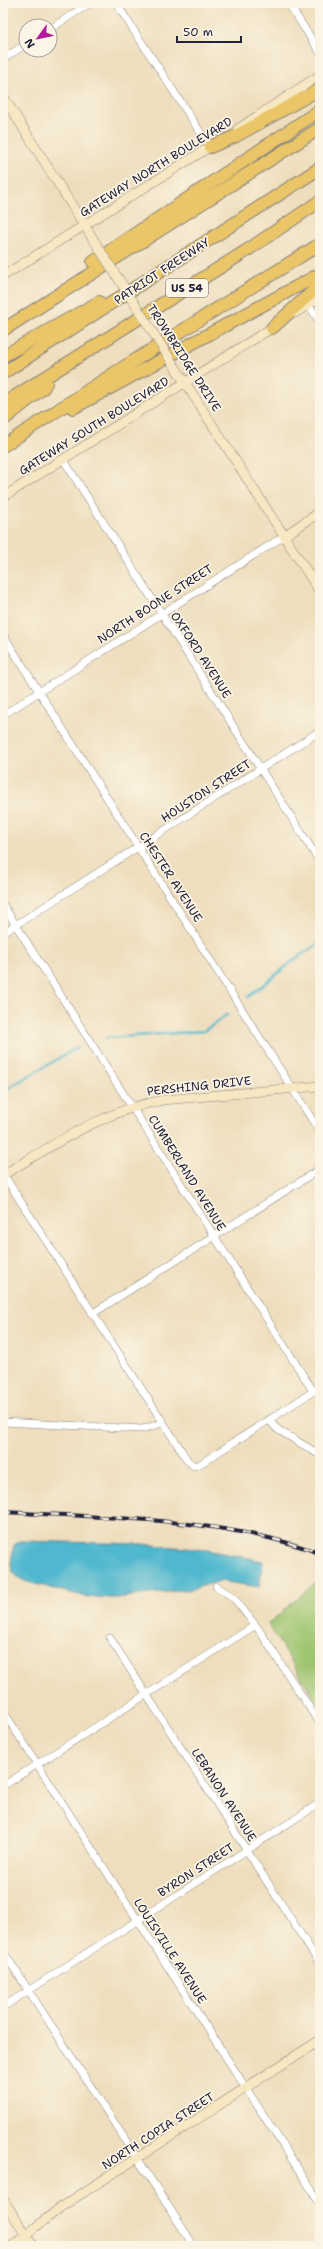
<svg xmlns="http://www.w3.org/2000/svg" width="323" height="2249" viewBox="0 0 323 2249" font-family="'Shantell Sans',sans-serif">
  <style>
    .green { fill: #9ec46f; stroke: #607355 }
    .water { fill: #50b7ce; stroke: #396c84 }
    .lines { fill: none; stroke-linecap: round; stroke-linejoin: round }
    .stream { stroke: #50b7ce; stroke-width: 2.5 }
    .street-casing { stroke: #88807c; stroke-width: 8 }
    .secondary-casing { stroke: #88807c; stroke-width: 10 }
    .highway-casing { stroke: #88807c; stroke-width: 14 }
    .street { stroke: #fff; stroke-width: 7 }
    .secondary { stroke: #f7e8c3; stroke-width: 9 }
    .highway { stroke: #eac669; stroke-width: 12 }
    .rail-casing { stroke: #22223b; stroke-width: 4 }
    .rail { stroke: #fcf5e5; stroke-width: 2.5; stroke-dasharray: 8; stroke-linecap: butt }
    .secondary-bridge-casing { stroke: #88807c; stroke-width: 10; stroke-linecap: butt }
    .secondary-bridge { stroke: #f7e8c3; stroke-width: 9 }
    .labels { text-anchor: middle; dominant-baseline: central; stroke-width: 3.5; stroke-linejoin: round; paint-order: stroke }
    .shield { fill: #fcf5e5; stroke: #63616e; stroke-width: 1 }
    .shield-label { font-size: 11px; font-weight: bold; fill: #22223b }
    .street-label { font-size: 12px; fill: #22223b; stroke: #fcf5e5 }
  </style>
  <rect width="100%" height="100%" fill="#fcf5e5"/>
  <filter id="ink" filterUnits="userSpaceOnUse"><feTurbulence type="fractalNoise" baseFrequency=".025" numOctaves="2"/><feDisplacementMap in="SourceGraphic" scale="8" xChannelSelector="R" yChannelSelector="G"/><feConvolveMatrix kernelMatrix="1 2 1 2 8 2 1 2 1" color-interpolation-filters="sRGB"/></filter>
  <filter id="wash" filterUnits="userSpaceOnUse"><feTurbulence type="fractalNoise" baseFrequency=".012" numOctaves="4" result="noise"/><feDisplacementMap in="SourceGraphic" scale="16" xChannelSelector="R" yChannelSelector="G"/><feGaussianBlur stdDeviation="0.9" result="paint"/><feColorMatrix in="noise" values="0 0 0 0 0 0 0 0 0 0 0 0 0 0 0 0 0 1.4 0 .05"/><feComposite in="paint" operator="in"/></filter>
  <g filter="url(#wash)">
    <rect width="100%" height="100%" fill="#eedebd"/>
    <path class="green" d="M320,1579V1707L268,1624Z"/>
    <path class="water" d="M21,1541L141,1544L207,1550L263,1561L259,1587L220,1581L192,1589L116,1598L87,1597L24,1581C6,1571 11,1563 14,1545Z"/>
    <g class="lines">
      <path class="stream" d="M248,997L298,957L320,943
        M106,1038L204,1031L228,1014
        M3,1091L78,1047"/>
    </g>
  </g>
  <g filter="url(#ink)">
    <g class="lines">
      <defs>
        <path id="street" d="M116,3L210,147
          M288,3L320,52
          M50,29L90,3
          M3,59L26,44
          M308,304L320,322
          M63,459L320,862
          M3,635L320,1132
          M3,715L284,536
          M3,905L313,1391
          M3,933L320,731
          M3,1174L188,1461L194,1466L200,1464L320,1387
          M92,1314L320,1169
          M269,1420L277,1429L320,1455
          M3,1422L142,1429L163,1423
          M216,1586L234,1598L259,1630L320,1724
          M110,1638L320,1964
          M3,1711L320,2203
          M3,1786L254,1626
          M3,1951L194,2246
          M3,2007L320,1803"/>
        <path id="secondary" d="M3,96L93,239
          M238,129L320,75
          M3,276L216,143
          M295,313L320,297
          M177,370L320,592
          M3,497L278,324
          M284,536L320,512
          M3,1175C55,1144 102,1111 163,1100L320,1086
          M3,2199L33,2246
          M12,2246L61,2207L320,2040"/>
        <path id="highway" d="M210,147L236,136L320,89
          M93,262L320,110
          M272,328L320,285
          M3,330L320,128
          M3,356L99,302
          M3,373L320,168
          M3,404L246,251L320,201
          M73,408L320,274
          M3,420L43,388L46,383
          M3,446L113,374L320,244"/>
      </defs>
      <use href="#street" class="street-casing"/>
      <use href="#secondary" class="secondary-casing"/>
      <use href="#highway" class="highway-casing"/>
      <use href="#street" class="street"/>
      <use href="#secondary" class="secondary"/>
      <use href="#highway" class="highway"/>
      <defs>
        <path id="rail" d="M3,1512C109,1518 218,1517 320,1553"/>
      </defs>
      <use href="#rail" class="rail-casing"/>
      <use href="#rail" class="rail"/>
      <defs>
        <path id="secondary-bridge" d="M93,239L177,370"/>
      </defs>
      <use href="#secondary-bridge" class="secondary-bridge-casing"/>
      <use href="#secondary-bridge" class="secondary-bridge"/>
    </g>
  </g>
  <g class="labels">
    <rect class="shield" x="166" y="279" width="42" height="18" rx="3"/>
    <g class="shield-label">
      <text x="187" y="288">US 54</text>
    </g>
    <g class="street-label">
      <text transform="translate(156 167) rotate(-32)">GATEWAY NORTH BOULEVARD</text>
      <text transform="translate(162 271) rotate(-33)">PATRIOT FREEWAY</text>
      <text transform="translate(184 358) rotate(57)">TROWBRIDGE DRIVE</text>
      <text transform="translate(94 426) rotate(-32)">GATEWAY SOUTH BOULEVARD</text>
      <text transform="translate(155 604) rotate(-33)">NORTH BOONE STREET</text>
      <text transform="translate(201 655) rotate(57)">OXFORD AVENUE</text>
      <text transform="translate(206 791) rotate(-33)">HOUSTON STREET</text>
      <text transform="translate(171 877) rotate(57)">CHESTER AVENUE</text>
      <text transform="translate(199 1086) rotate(-6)">PERSHING DRIVE</text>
      <text transform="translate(187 1173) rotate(58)">CUMBERLAND AVENUE</text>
      <text transform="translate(224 1795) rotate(57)">LEBANON AVENUE</text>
      <text transform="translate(196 1870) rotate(-33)">BYRON STREET</text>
      <text transform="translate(170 1951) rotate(57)">LOUISVILLE AVENUE</text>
      <text transform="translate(158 2131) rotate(-33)">NORTH COPIA STREET</text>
    </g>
  </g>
  <rect width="323" height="2249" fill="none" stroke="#fcf5e5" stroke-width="16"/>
  <g transform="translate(38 38) rotate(237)"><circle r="19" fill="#fcf5e5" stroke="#a5a1a1"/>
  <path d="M0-3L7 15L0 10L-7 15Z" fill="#b5179e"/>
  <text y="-6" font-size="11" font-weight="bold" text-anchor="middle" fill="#22223b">N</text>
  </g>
  <path d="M177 36v6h64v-6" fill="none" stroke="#22223b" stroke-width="2"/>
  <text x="183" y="36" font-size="12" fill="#22223b" stroke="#fcf5e5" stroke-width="3" paint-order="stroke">50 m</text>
</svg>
